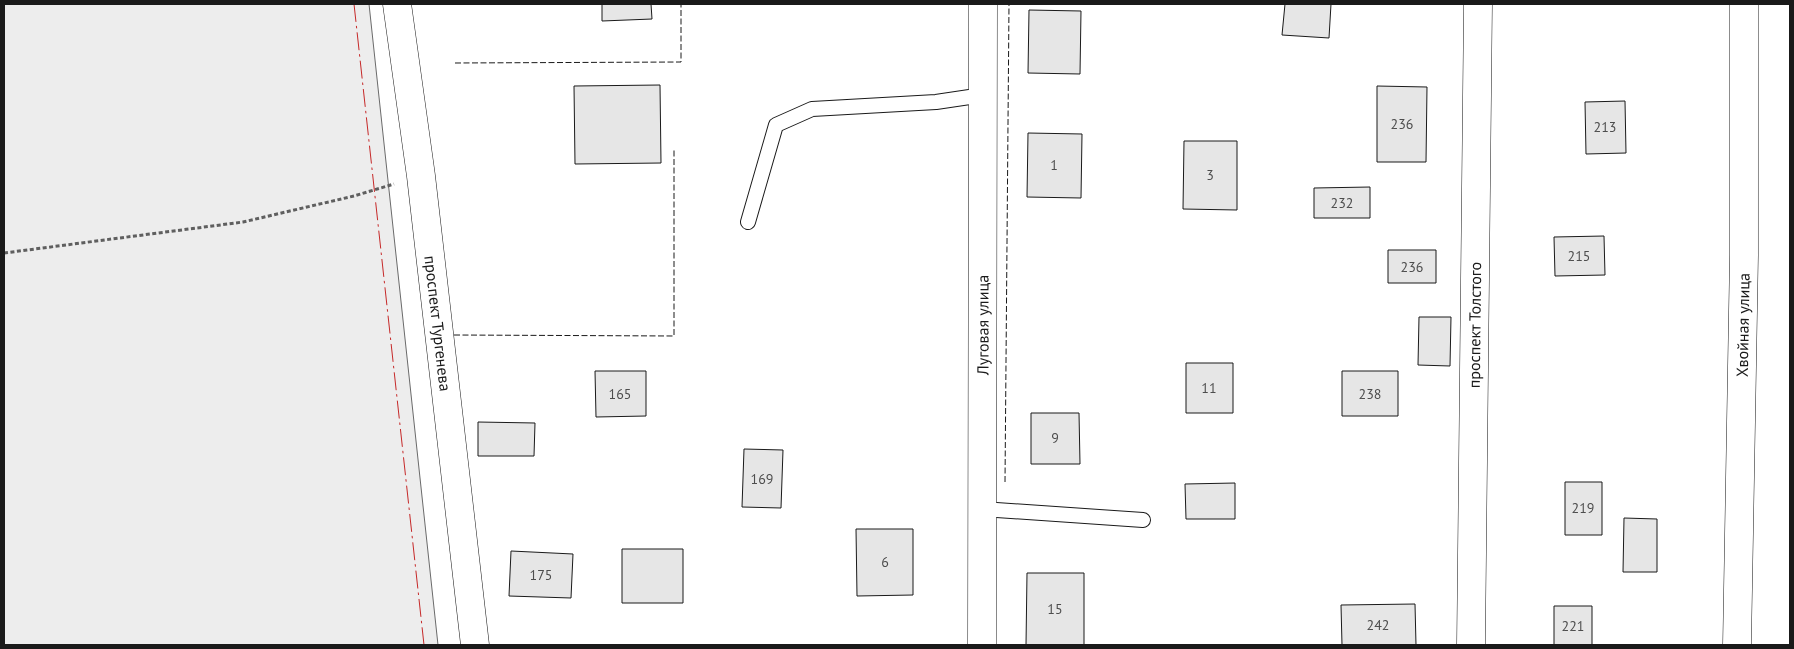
<svg xmlns="http://www.w3.org/2000/svg" width="1794" height="649" viewBox="0 0 1794 649" font-family="'PT Sans',sans-serif">
  <style>
    .built { fill: #ededed; stroke: #6a6a6a }
    .building { fill: #e6e6e6; stroke: #1a1a1a }
    .lines { fill: none; stroke-linecap: round; stroke-linejoin: round }
    .lane-casing { stroke: #1a1a1a; stroke-width: 16 }
    .street-casing { stroke: #1a1a1a; stroke-width: 29 }
    .path { stroke: #5f5f5f; stroke-width: 3; stroke-dasharray: 4 2.5; stroke-linecap: butt }
    .lane { stroke: #fff; stroke-width: 14 }
    .street { stroke: #fff; stroke-width: 28 }
    .fence { stroke: #1a1a1a; stroke-width: 1; stroke-dasharray: 6 2.5; stroke-linecap: butt }
    .power { stroke: #c62828; stroke-width: 1; stroke-dasharray: 18 4 2.5 4; stroke-linecap: butt }
    .labels { text-anchor: middle; dominant-baseline: central; stroke-width: 4; stroke-linejoin: round; paint-order: stroke }
    .number-label { font-size: 14px; fill: #4d4d4d }
    .street-label { font-size: 16px; fill: #1a1a1a; stroke: #fff }
  </style>
  <rect width="100%" height="100%" fill="#fff"/>
  <path class="built" d="M4,4H369L438,645H4Z"/>
  <path class="building" d="M602,4H651L652,19L602,21Z
    M1285,4H1331L1329,38L1282,35Z
    M1029,10L1081,11L1080,74L1028,73Z
    M660,85L661,163L575,164L574,86Z
    M1377,86L1427,87L1426,162H1377Z
    M1625,101L1626,153L1586,154L1585,102Z
    M1028,133L1082,134L1081,198L1027,197Z
    M1184,141H1237V210L1183,209Z
    M1370,187V218H1314V188Z
    M1604,236L1605,275L1555,276L1554,237Z
    M1388,250H1436V283H1388Z
    M1419,317H1451L1450,366L1418,365Z
    M1186,363H1233V413H1186Z
    M595,371H646V416L596,417Z
    M1342,371H1398V416H1342Z
    M1031,413H1079L1080,464H1031Z
    M478,422L535,423L534,456H478Z
    M744,449L783,450L781,508L742,507Z
    M1565,482H1602V535H1565Z
    M1235,483V519H1186L1185,484Z
    M1624,518L1657,519V572H1623Z
    M856,529H913V595L857,596Z
    M622,549H683V603H622Z
    M511,551L573,554L571,598L509,596Z
    M1027,573H1084V645H1026Z
    M1415,604L1416,645H1342L1341,605Z
    M1554,606H1592V645H1554Z"/>
  <g class="lines">
    <defs>
      <path id="lane" d="M748,222L776,125L812,109L936,102L983,95
        M982,509L1143,520"/>
      <g id="street">
        <path id="s1" d="M397,4L421,176L475,645"/>
        <path id="s2" d="M982,645L983,4"/>
        <path id="s3" d="M1471,645L1478,4"/>
        <path id="s4" d="M1737,645L1744,255V4"/>
      </g>
    </defs>
    <use href="#lane" class="lane-casing"/>
    <use href="#street" class="street-casing"/>
    <path class="path" d="M4,253L243,222L354,196L394,184"/>
    <use href="#lane" class="lane"/>
    <use href="#street" class="street"/>
    <path class="fence" d="M455,63L681,62V4
      M454,335L674,336V148
      M1005,482L1009,4"/>
    <path class="power" d="M354,4L424,645"/>
  </g>
  <g class="labels">
    <g class="number-label">
      <text x="1402" y="124">236</text>
      <text x="1605" y="127">213</text>
      <text x="1054" y="165">1</text>
      <text x="1210" y="175">3</text>
      <text x="1342" y="203">232</text>
      <text x="1579" y="256">215</text>
      <text x="1412" y="267">236</text>
      <text x="1209" y="388">11</text>
      <text x="620" y="394">165</text>
      <text x="1370" y="394">238</text>
      <text x="1055" y="438">9</text>
      <text x="762" y="479">169</text>
      <text x="1583" y="508">219</text>
      <text x="885" y="562">6</text>
      <text x="541" y="575">175</text>
      <text x="1055" y="609">15</text>
      <text x="1378" y="625">242</text>
      <text x="1573" y="626">221</text>
    </g>
    <g class="street-label">
      <text stroke="none"><textPath href="#s1" startOffset="322">проспект Тургенева</textPath></text>
      <text stroke="none"><textPath href="#s2" startOffset="320">Луговая улица</textPath></text>
      <text stroke="none"><textPath href="#s3" startOffset="320">проспект Толстого</textPath></text>
      <text stroke="none"><textPath href="#s4" startOffset="320">Хвойная улица</textPath></text>
    </g>
  </g>
  <rect width="1794" height="649" fill="none" stroke="#1a1a1a" stroke-width="10"/>
</svg>
